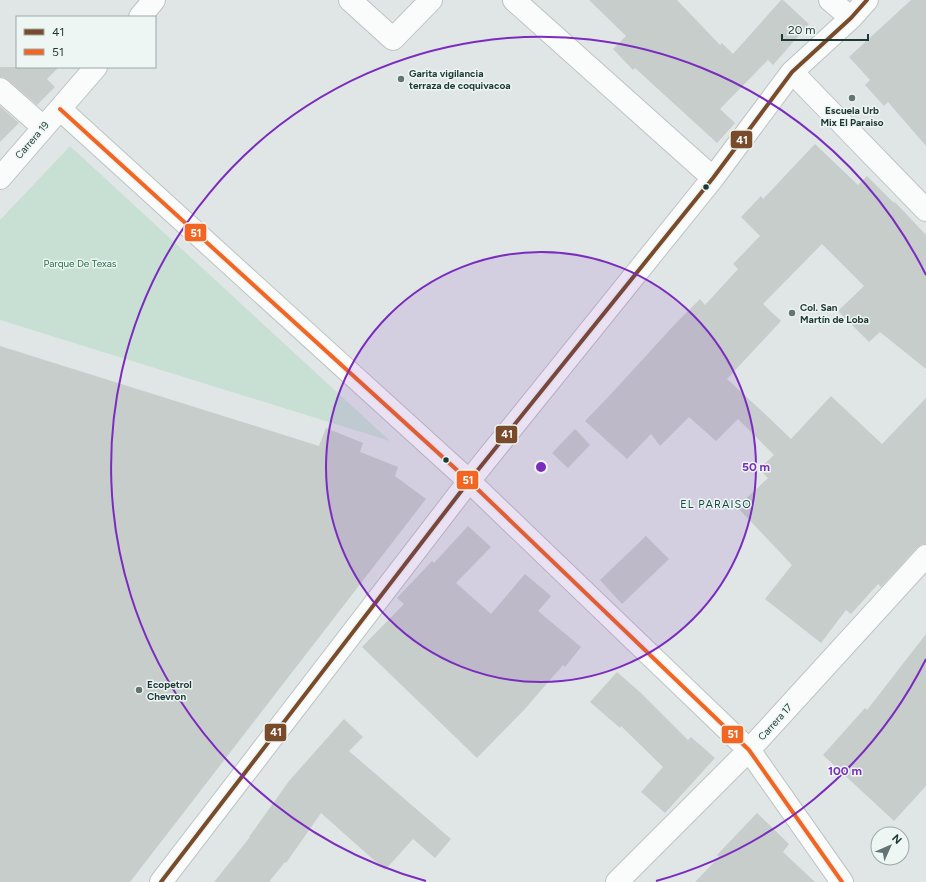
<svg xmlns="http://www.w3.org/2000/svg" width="926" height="882" viewBox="0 0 926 882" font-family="Figtree,sans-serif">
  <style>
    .green { fill: #c8e0d3 }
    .building { fill: #c7cdcb }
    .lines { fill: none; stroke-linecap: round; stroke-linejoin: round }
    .minor-casing { stroke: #bdc3c2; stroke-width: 24 }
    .minor { stroke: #fafbfb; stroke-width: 22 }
    .bus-1-casing { stroke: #edf6f3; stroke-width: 7 }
    .bus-2-casing { stroke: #edf6f3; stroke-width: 7 }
    .bus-1 { stroke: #7a4b2a; stroke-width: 4 }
    .bus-2 { stroke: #f26522; stroke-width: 4 }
    .ring { fill: none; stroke: #7b2cbf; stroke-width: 2 }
    .poi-dot { fill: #627573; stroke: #edf6f3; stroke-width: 1.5 }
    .bus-dot { fill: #1e3836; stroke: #edf6f3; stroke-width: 1.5 }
    .labels { text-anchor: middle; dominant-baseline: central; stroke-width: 3; stroke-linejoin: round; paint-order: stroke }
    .poi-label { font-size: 10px; font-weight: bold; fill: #1e3836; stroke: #edf6f3; text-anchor: start }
    .street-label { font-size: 10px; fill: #1e3836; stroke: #edf6f3 }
    .park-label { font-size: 10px; fill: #28704f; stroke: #edf6f3 }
    .neighbourhood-label { font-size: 11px; letter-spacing: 1px; fill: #1a4a46; stroke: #edf6f3 }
    .centre { fill: #7b2cbf; stroke: #edf6f3; stroke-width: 2 }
    .ring-label { font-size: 12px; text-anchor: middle; font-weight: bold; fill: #7b2cbf; stroke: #edf6f3; stroke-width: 3; stroke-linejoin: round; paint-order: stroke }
    .line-badge { stroke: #edf6f3; stroke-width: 1.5 }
    .badge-label { font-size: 11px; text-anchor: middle; font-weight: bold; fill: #fff }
  </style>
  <rect width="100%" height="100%" fill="#e0e6e5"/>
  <path class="green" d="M70,146L390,441L0,320V220Z"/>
  <path class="building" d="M589,0H677L720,45L722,43L733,54L781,0H783L809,24L773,65L768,60L720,109L735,123L717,143L635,68L633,70L613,49L626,36Z
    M911,0H926V146L888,102L884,106L865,85L870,80L849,57Z
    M0,67H59L47,79L55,87L37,105L8,80L3,77H0Z
    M0,106L19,123L0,142Z
    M815,144L858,185L867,176L894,203L895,202L926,235V369L880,332L869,342L838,311L864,286L822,244L763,304L781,321L727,379L764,413L791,439L831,396L882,444L926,398V544H922L917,548L881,587L878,584L851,614L846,610L821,643L765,599L792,565L737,507L768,478L759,469L774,455L738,419L716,441L689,417L660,446L651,434L627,459L585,421L610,395L676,323L700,299L705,305L738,269L733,264L760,236L741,217L761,196L763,199Z
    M0,346L319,446L326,428L363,443L360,452L398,467L395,476L426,499L130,882H0Z
    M575,429L590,445L568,468L552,453Z
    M468,526L491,547L456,583L491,614L525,574L551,596L538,611L581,647L565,667L563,665L524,710L477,758L362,647L404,604L397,598L432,561L434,563Z
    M646,536L669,559L622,604L600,580Z
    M926,634V786L894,821L823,755L865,708L867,710Z
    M617,672L641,693L688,740L691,737L715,758L665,813L641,792L663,767L621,726L620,728L590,702Z
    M344,719L363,737L349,751L451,839L435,858L413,839L385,870L321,813L286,863L285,862L269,882H214L250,837H249L289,781Z
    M757,813L789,844L783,852L815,882H695L719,857L717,855Z"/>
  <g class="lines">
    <defs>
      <path id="minor" d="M350,0L393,39L431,0
        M514,0L713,178
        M830,0L851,18
        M140,17L154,0
        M792,72L926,210
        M0,89L43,127
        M60,109L469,481L749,750L842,882
        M0,178L96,67
        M161,882L469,481L713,178L792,72L851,18L867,0
        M617,882L749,750L926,556"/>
    </defs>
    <use href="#minor" class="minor-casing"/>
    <use href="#minor" class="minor"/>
    <defs>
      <path id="bus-1" d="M161,882L469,481L713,178L792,72L851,18L867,0"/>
      <path id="bus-2" d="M60,109L469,481L749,750L842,882"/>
    </defs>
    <use href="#bus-1" class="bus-1-casing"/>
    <use href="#bus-2" class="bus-2-casing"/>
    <use href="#bus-1" class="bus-1"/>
    <use href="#bus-2" class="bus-2"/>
  </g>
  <circle cx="541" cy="467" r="215" fill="#7b2cbf" fill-opacity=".12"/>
  <g class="ring">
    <circle cx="541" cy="467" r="215"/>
    <path d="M926 659A430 430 0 0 1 656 881M426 881A430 430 0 1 1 926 275"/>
  </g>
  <g class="poi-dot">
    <circle cx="401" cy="79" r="4"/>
    <circle cx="852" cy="98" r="4"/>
    <circle cx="792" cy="313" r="4"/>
    <circle cx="139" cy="690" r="4"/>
  </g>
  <g class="bus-dot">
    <circle cx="706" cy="187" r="3.5"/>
    <circle cx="446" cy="460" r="3.5"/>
  </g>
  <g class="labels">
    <g class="poi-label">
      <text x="409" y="73">Garita vigilancia<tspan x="409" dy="12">terraza de coquivacoa</tspan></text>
      <text x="852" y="110" text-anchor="middle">Escuela Urb<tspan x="852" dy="12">Mix El Paraiso</tspan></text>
      <text x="800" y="307">Col. San<tspan x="800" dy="12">Martín de Loba</tspan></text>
      <text x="147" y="684">Ecopetrol<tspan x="147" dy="12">Chevron</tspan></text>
    </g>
    <g class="street-label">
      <text transform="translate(32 140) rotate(-49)">Carrera 19</text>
      <text transform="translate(775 722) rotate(-48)">Carrera 17</text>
    </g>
    <g class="park-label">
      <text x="80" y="263">Parque De Texas</text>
    </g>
    <g class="neighbourhood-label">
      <text x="716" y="504">EL PARAISO</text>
    </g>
  </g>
  <circle cx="541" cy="467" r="6" class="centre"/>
  <g class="ring-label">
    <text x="756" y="471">50 m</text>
    <text x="845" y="775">100 m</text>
  </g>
  <g class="line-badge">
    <rect x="730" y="130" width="23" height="19" rx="4" fill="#7a4b2a"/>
    <rect x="184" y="223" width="23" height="19" rx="4" fill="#f26522"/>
    <rect x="495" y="425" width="23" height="19" rx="4" fill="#7a4b2a"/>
    <rect x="456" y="470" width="23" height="20" rx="4" fill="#f26522"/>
    <rect x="264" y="723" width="23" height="19" rx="4" fill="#7a4b2a"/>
    <rect x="721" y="725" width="23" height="19" rx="4" fill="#f26522"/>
  </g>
  <g class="badge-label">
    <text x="742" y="144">41</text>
    <text x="196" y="237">51</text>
    <text x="507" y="438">41</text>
    <text x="468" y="484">51</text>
    <text x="276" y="736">41</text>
    <text x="733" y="738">51</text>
  </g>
  <rect x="16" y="16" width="140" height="52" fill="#edf6f3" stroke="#9aaaa7"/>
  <rect x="24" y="29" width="20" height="6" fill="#7a4b2a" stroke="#9aaaa7"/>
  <text x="52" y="36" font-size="12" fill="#1e3836">41</text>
  <rect x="24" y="49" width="20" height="6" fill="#f26522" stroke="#9aaaa7"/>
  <text x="52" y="56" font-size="12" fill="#1e3836">51</text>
  <g transform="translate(890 846) rotate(45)"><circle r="19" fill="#edf6f3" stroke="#9aaaa7"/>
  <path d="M0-3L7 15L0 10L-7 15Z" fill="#627573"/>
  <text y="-6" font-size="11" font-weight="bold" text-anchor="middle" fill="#1e3836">N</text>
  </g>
  <path d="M782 34v6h86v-6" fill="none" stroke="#1e3836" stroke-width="2"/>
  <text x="788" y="34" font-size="12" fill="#1e3836" stroke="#edf6f3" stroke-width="3" paint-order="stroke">20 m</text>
</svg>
